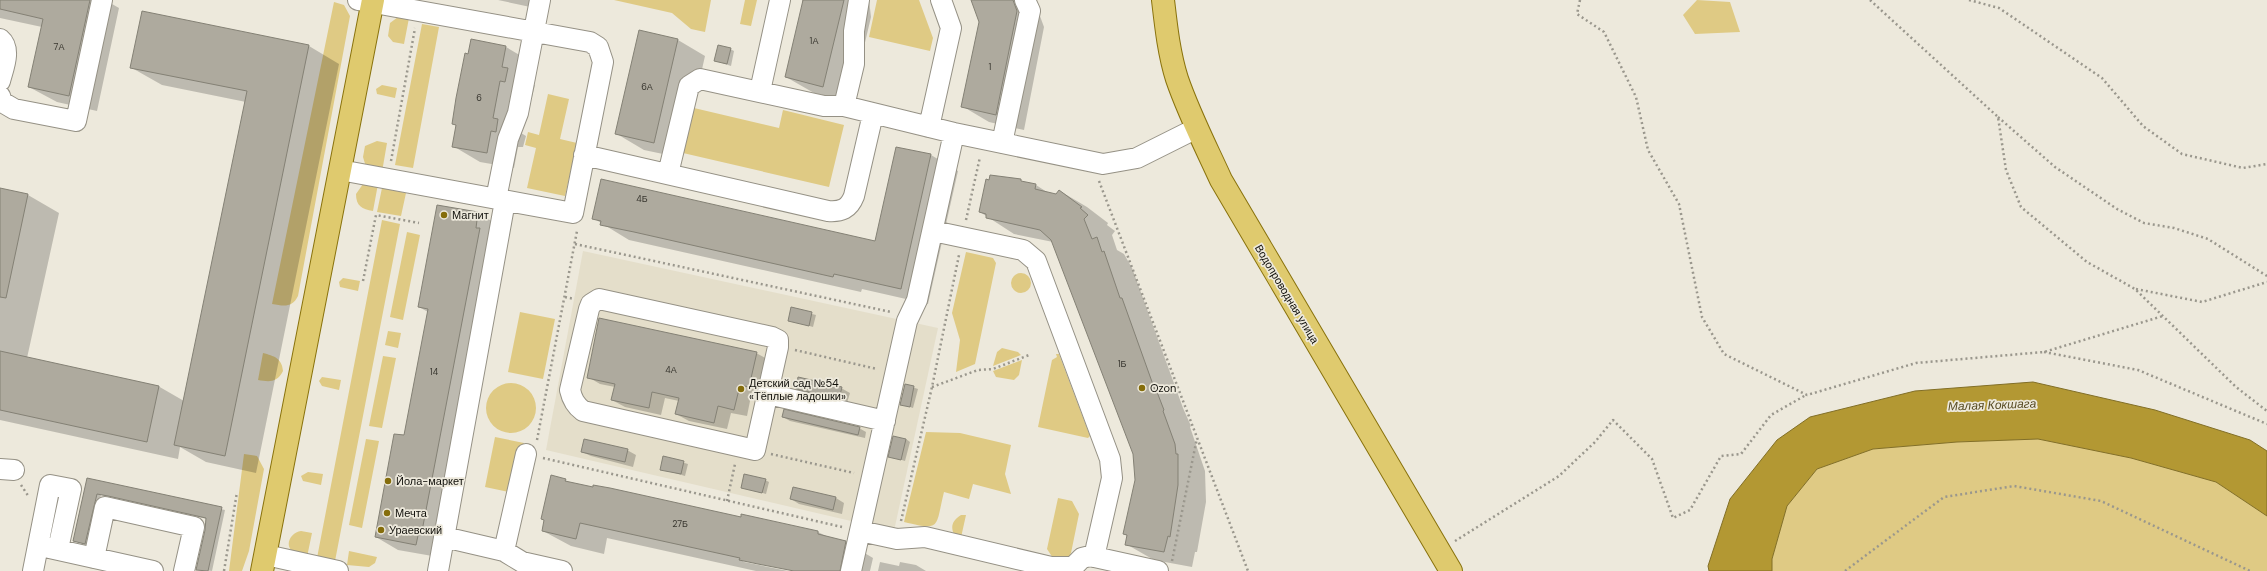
<svg xmlns="http://www.w3.org/2000/svg" width="2267" height="571" viewBox="0 0 2267 571" font-family="'DM Sans',sans-serif">
  <style>
    .built { fill: #e4deca }
    .green { fill: #dfca84 }
    .water { fill: #b39833; stroke: #826f27 }
    .shadow { fill: #0003 }
    .building { fill: #aeaa9e; stroke: #848175 }
    .lines { fill: none; stroke-linecap: round; stroke-linejoin: round }
    .minor-casing { stroke: #959185; stroke-width: 22 }
    .major-casing { stroke: #89720c; stroke-width: 24 }
    .path { stroke: #9a978d; stroke-width: 2.5; stroke-dasharray: 2 3; stroke-linecap: butt }
    .minor { stroke: #fff; stroke-width: 20 }
    .major { stroke: #dfca6e; stroke-width: 22 }
    .poi-dot { fill: #856d0b; stroke: #ede9dc; stroke-width: 1.5 }
    .labels { text-anchor: middle; dominant-baseline: central; stroke-width: 3.5; stroke-linejoin: round; paint-order: stroke }
    .number-label { font-size: 9px; fill: #38362f }
    .poi-label { font-size: 11px; fill: #100f0a; stroke: #ede9dc; text-anchor: start }
    .street-label { font-size: 11px; fill: #100f0a; stroke: #ede9dc }
    .water-label { font-size: 12px; font-style: italic; fill: #574b23; stroke: #ede9dc }
  </style>
  <rect width="100%" height="100%" fill="#ede9dc"/>
  <path class="built" d="M583,251L938,328L894,531L546,450Z"/>
  <path class="green" d="M614,0H711L705,32L691,29L672,13Z
    M745,0H757L751,26L740,24Z
    M877,0H919L933,38L930,51L869,37Z
    M1697,0L1730,2L1740,32L1695,34L1683,15Z
    M334,2L344,5L350,16L298,296C292,308 284,306 272,304Z
    M398,17L409,18L404,44L393,42L388,36L390,23Z
    M422,24L439,27L413,168L395,165Z
    M382,85L397,88L395,98L377,94L376,89Z
    M548,94L569,99L560,139L577,143L565,196L527,188L536,148L525,145L528,132L539,135Z
    M694,108L779,128L783,110L844,125L829,187L683,153Z
    M377,141L387,143L382,172L366,167L363,157L365,146Z
    M363,184H378L373,211C362,209 356,206 356,194Z
    M382,188L406,193L401,216L377,212Z
    M382,220L400,224L335,561L317,558Z
    M407,232L420,235L403,320L390,317Z
    M966,252L993,258L996,263L975,364L956,372L960,340L952,313Z
    M1011 283a10 10 0 1 1 20 0a10 10 0 1 1-20 0Z
    M343,278L360,281L358,291L340,287L339,282Z
    M520,312L555,319L543,379L508,372Z
    M388,331L401,333L398,348L385,345Z
    M1002,348L1018,352L1021,355L993,366L997,352Z
    M263,353C274,356 282,358 283,371C277,383 269,382 258,380Z
    M1056,354H1059L1090,436L1088,438L1038,427L1052,360L1057,357Z
    M383,356L396,358L382,428L369,426Z
    M1022,360L1019,375L1014,380L996,377L993,371Z
    M322,377L341,380L339,390L322,386L319,381Z
    M486 408a25 25 0 1 1 50 0a25 25 0 1 1-50 0Z
    M926,432L960,433L1011,445L1005,474L1011,494L973,484L969,499L944,492C935,528 942,531 904,522Z
    M495,437L524,443L514,493L485,487Z
    M366,439L379,441L362,528L349,525Z
    M2038,439L2131,458L2216,482L2267,516V571H1772V559L1787,506L1817,469L1873,449L1957,442Z
    M244,454L257,456L264,469L249,551L242,571H229Z
    M308,472L323,474L321,485L303,481L301,476Z
    M1058,498L1072,501L1079,514L1071,553L1068,558H1053L1047,549Z
    M961,515H966L960,542C951,533 948,523 961,515Z
    M301,531L312,533L307,557C303,555 298,555 294,552C283,546 291,532 301,531Z
    M349,551L377,557L375,563L369,567L347,565Z"/>
  <path class="water" d="M2033,382L2155,410L2250,440L2267,451V516L2216,482L2131,458L2038,439L1957,442L1873,449L1817,469L1787,506L1772,559V571H1709L1708,566L1730,499L1777,440L1810,417L1915,391Z"/>
  <path class="shadow" d="M0,0H105L119,8L97,111L57,102L29,87L42,27L0,18Z
    M498,0H537L535,8Z
    M802,0H869L871,17L851,102L814,93L786,77L803,5Z
    M972,0H1034L1044,27L1024,130L989,122L962,106L980,22Z
    M640,32L678,40L705,56L682,158L644,150L617,134Z
    M309,46L339,64L256,473L206,462L180,447L178,459L0,420V189L28,195L59,213L27,358L158,386L184,401L246,102L162,85L132,68Z
    M506,47L533,63L530,82L535,85L532,97L527,96L521,133L526,136L523,147H518L514,168L480,162L453,146L456,125L453,123L469,55Z
    M730,49L734,51L731,66L716,61Z
    M931,155L958,171L928,304L862,289L861,292L629,240L593,218L875,243Z
    M1036,185L1050,194L1057,195L1060,191L1087,207L1108,223L1107,225L1115,231L1112,235L1117,250L1124,254L1132,268L1183,408L1191,426L1190,427L1205,471L1206,502L1197,552H1195L1192,567L1154,560L1126,544L1128,536L1124,534L1136,480L1134,454L1053,242L1014,234L980,212Z
    M438,206L478,213L500,226L438,557L398,550L376,537L405,436L428,312L419,307Z
    M792,309L816,315L813,327L789,320Z
    M756,353L769,360L762,394L752,391L747,416L731,413L727,429L689,421L676,414L679,401L665,398L661,415L625,407L612,400L615,387L600,384L588,377Z
    M906,385L918,389L913,408L901,404Z
    M797,388H841L850,393L847,403L805,393Z
    M783,417L859,428L866,432L865,438L790,421Z
    M906,439L910,442L905,461L889,456Z
    M627,450L636,455L633,467L591,456L582,452Z
    M664,457L688,464L685,476L661,469Z
    M88,479L225,510L212,571L197,569L206,530L207,519L101,495L89,546L74,541Z
    M565,480L572,484L741,519L818,532L828,537L846,542L873,558L870,571H798L742,560L744,562L788,571H756L607,538L604,554L571,546L543,531Z
    M765,480L769,482L766,494L742,487Z
    M793,488L836,498L844,503L842,514L799,504L791,499Z
    M880,562L899,566L900,562L916,565L926,571H878Z"/>
  <path class="building" d="M0,0H90L69,96L28,87L43,19L0,9Z
    M803,0H844L823,87L785,77Z
    M971,0H1013L1017,11L996,115L961,107L979,22Z
    M142,11L309,45L225,456L174,445L247,91L130,68Z
    M639,30L678,39L654,143L615,134Z
    M471,39L506,46L502,67L508,68L505,82L500,81L493,118L498,119L496,132L491,131L487,153L452,147L456,125L452,124L456,98L465,53L468,54Z
    M718,45L731,48L727,64L714,61Z
    M896,147L931,154L901,289L834,274L833,277L634,232L600,225L601,221L592,219L601,179L875,241Z
    M990,175L1021,179V181L1036,184L1035,189L1056,194L1059,190L1082,207L1080,208L1088,215L1084,219L1092,239L1097,237L1102,252L1104,251L1120,298H1122L1156,393L1157,392L1164,410L1163,411L1175,444L1176,454H1178V485L1170,537L1168,536L1164,552L1125,545L1127,535L1123,534L1135,480L1133,454L1051,240L1040,230L986,218V214L979,212L986,179L989,180Z
    M0,188L28,194L6,298L0,297Z
    M437,205L478,212L476,228H480L422,531H419L416,545L375,537L394,434L404,435L428,309L418,307Z
    M791,307L812,312L809,326L788,321Z
    M599,318L757,352L749,387L740,385L734,410L718,406L714,423L675,414L679,398L652,392L649,408L611,400L615,384L587,378Z
    M0,351L159,386L147,442L0,410Z
    M798,377L842,387L839,399L796,389Z
    M905,384L914,386L910,407L900,405Z
    M784,409L860,427L858,435L782,417Z
    M893,436L906,439L901,460L888,457Z
    M584,439L628,449L625,462L581,452Z
    M663,456L684,461L681,474L660,470Z
    M744,474L766,479L762,493L741,488Z
    M551,475L566,479L565,481L593,487V485L610,488L741,517V514L818,531V534L846,541L840,571H794L758,564L739,560L740,558L580,523L576,539L542,531L544,520L541,519Z
    M87,478L222,507L208,571L196,570L205,530L206,518L108,496L97,494L85,544L73,541Z
    M793,487L836,497L833,510L790,499Z"/>
  <g class="lines">
    <defs>
      <path id="minor" d="M0,39C12,49 3,69 0,81
        M760,91L780,0
        M0,96L2,102L14,109L76,121L102,0
        M844,106L854,64V31L859,0
        M929,127L951,28L941,0
        M1002,143L1030,11L1025,0
        M584,155L828,211C841,212 849,209 854,196L873,114
        M340,170L573,213L603,62L598,47L590,42L358,0
        M668,174L689,86L700,79L824,106H844L954,133L1103,164L1137,158L1197,128
        M496,199L508,139L518,113L540,0
        M933,231L1023,250L1036,261L1110,459L1112,478L1094,557
        M599,299L772,337L778,340V347L755,450L583,411C575,405 572,399 570,390L589,309L591,304Z
        M768,394L885,421
        M0,469L14,470
        M860,531L897,539L925,537L1051,567H1073L1082,558L1090,556L1158,571
        M444,537L504,551L522,562L562,571
        M45,547L153,571
        M504,551L526,454
        M266,555L338,571
        M94,558L105,507L194,527L184,571
        M33,571L50,485L71,489L58,549
        M438,571L505,201
        M851,571L907,321L917,300L954,133"/>
      <path id="major" d="M1163,0C1166,26 1169,54 1177,79C1189,114 1206,147 1221,180L1451,571
        M262,571L373,0"/>
    </defs>
    <use href="#minor" class="minor-casing"/>
    <use href="#major" class="major-casing"/>
    <path class="path" d="M1580,0L1577,14L1604,32L1636,97L1648,150L1679,204L1702,317L1724,354L1807,395L1916,363L2044,352L2163,316
      M1870,0L1998,117L2006,170L2021,207L2087,262L2135,289L2236,387L2267,411
      M1969,0L1999,8L2102,78L2143,126L2182,154L2243,168L2267,164
      M1998,117L2055,167L2117,209L2144,223L2174,228L2208,239L2267,276
      M391,161L415,28
      M1099,181L1248,571
      M966,220L980,157
      M575,244L891,312
      M363,281L376,215L419,223
      M2136,289L2202,302L2267,282
      M565,297L574,299
      M795,350L877,369
      M2044,352L2138,370L2267,424
      M932,387L978,370L993,369L1029,355
      M537,440L577,231
      M771,454L854,473
      M543,458L842,527
      M21,485L29,497
      M727,501L735,464
      M901,521L932,387L959,255
      M1455,541L1559,476L1595,442L1613,420L1652,459L1673,518L1690,510L1721,456L1741,454L1771,415L1806,395
      M1172,561L1197,438
      M224,571L237,492
      M1845,571L1944,497L2014,486L2101,501L2250,571"/>
    <use href="#minor" class="minor"/>
    <use href="#major" class="major"/>
  </g>
  <g class="poi-dot">
    <circle cx="444" cy="215" r="4"/>
    <circle cx="1142" cy="388" r="4"/>
    <circle cx="741" cy="389" r="4"/>
    <circle cx="388" cy="481" r="4"/>
    <circle cx="387" cy="513" r="4"/>
    <circle cx="381" cy="530" r="4"/>
  </g>
  <g class="labels">
    <g class="number-label">
      <text x="814" y="41">1А</text>
      <text x="59" y="47">7А</text>
      <text x="990" y="67">1</text>
      <text x="647" y="87">6А</text>
      <text x="479" y="98">6</text>
      <text x="642" y="199">4Б</text>
      <text x="1122" y="364">1Б</text>
      <text x="671" y="370">4А</text>
      <text x="434" y="372">14</text>
      <text x="680" y="524">27Б</text>
    </g>
    <g class="poi-label">
      <text x="452" y="215">Магнит</text>
      <text x="749" y="383">Детский сад №54<tspan x="749" dy="13">«Тёплые ладошки»</tspan></text>
      <text x="1150" y="388">Ozon</text>
      <text x="396" y="481">Йола-маркет</text>
      <text x="395" y="513">Мечта</text>
      <text x="389" y="530">Ураевский</text>
    </g>
    <g class="street-label">
      <text transform="translate(1287 294) rotate(59)">Водопроводная улица</text>
    </g>
    <g class="water-label">
      <text transform="translate(1992 405) rotate(-2)">Малая Кокшага</text>
    </g>
  </g>
</svg>
